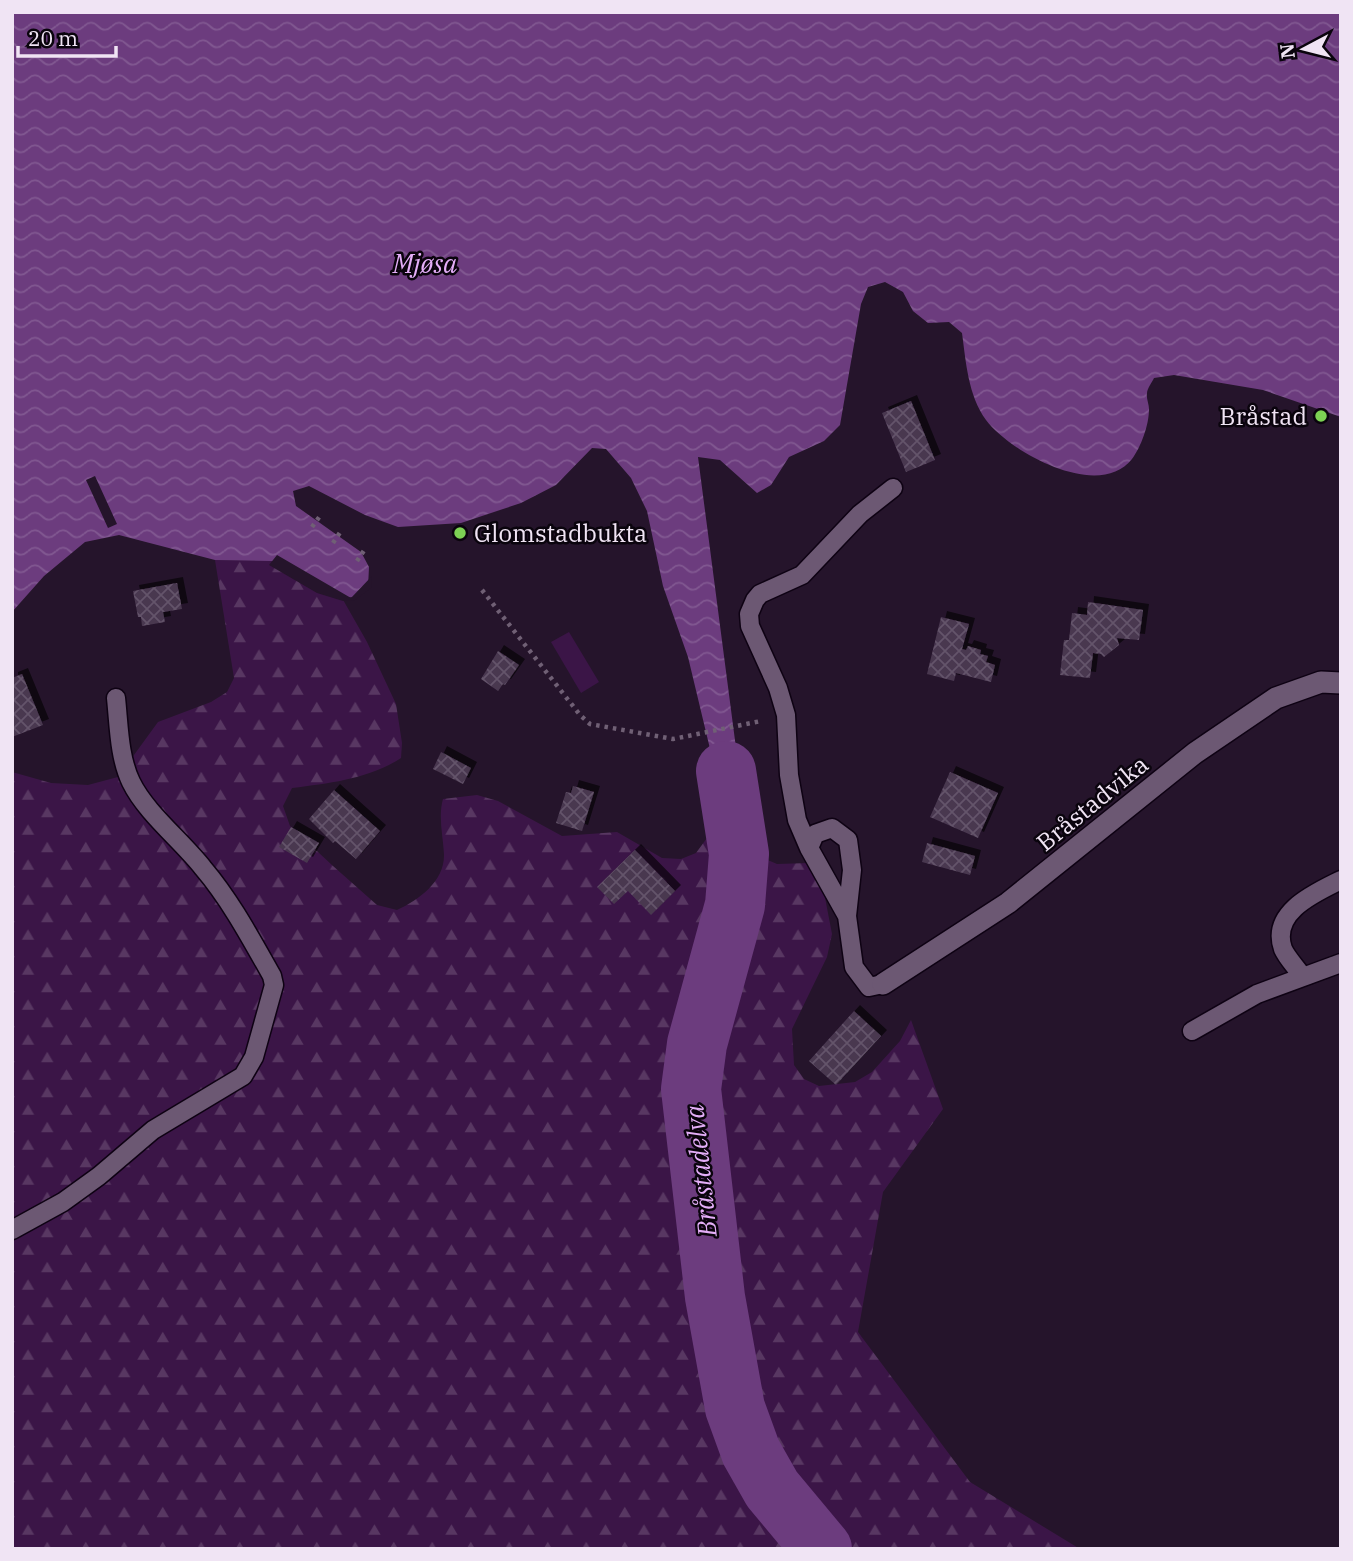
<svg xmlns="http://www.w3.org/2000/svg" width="1353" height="1561" viewBox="0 0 1353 1561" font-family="'IBM Plex Serif',serif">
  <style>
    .forest { fill: url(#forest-firs) }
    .pitch { fill: #3b1547 }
    .water { fill: url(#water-waves) }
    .pier { fill: #25142b }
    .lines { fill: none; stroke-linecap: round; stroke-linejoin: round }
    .river { stroke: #6c3c7e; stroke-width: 60 }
    .building { fill: url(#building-cross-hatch); filter: url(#shadow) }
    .service-casing { stroke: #0e0213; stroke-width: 21 }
    .minor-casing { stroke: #0e0213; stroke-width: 24 }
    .path { stroke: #706075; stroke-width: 4.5; stroke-dasharray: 3.5 5; stroke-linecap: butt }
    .service { stroke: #6c5873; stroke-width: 18 }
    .minor { stroke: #6c5873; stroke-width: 21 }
    .poi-dot { fill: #7dd154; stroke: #0a040d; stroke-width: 2.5 }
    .labels { text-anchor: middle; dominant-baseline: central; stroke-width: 5; stroke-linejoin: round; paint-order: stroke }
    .poi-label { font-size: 24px; fill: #f0e4f4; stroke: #0a040d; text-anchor: end }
    .street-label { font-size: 24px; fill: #f0e4f4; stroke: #0a040d }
    .water-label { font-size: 26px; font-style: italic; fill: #e4aef8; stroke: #0a040d }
  </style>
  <defs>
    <pattern id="forest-firs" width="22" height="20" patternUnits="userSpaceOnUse" patternTransform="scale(1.75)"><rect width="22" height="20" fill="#3b1547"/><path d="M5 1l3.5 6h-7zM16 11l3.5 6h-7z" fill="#583762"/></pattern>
    <pattern id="water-waves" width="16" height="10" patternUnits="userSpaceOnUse" patternTransform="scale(1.75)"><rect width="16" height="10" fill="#6c3c7e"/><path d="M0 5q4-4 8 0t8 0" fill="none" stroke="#815891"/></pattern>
    <pattern id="building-cross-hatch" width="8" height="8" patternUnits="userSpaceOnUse" patternTransform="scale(1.75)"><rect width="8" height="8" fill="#493750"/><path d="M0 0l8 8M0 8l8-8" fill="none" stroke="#64546a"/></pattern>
    <filter id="shadow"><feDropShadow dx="6" dy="-6" stdDeviation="0" flood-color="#0009"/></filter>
  </defs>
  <rect width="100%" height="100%" fill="#25142b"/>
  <path class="forest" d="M215,560L273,561L342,598L367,642L396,704L402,743L401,758C368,779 331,783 292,788L283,806L290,826L333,866L377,905L397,910C419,900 445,881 444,854C443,835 438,817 443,799L477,795L498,801L562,836L617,832L662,858L681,859L696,853L707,838L717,778L726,771H739L748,827L763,858L777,864L809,863L821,877L832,934L827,957L792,1029L794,1065L804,1079L819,1086L855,1082L872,1072L900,1041L911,1020L943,1109L883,1192L858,1332L970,1482L1080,1549H12V772L51,783L88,785L118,777L158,722L211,702L227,692L234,678Z"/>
  <path class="pitch" d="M569,632L599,682L581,693L551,642Z"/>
  <path class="water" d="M12,12H1341V417L1263,390L1174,375L1154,378C1152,382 1147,389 1147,393C1146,398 1149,404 1149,409C1149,425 1141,447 1132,459C1099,501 1011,453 986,420C968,395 966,362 962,333L949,322L928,323L913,311L903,292L885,282L868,287L861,304L840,425L824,441L789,457L771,485L757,493L720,460L698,457L739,771H726L717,778L688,657L663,586L647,511L631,478L606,449L592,448L556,485L521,503L461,523L398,527L365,515L309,486L293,491L296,506L361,552L369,567L368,587L354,597L342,598L273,561L215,560L119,535L85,542L44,576L12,612Z"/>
  <path class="pier" d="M95,476L117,524L108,528L86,480Z
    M277,555L351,598L372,576L371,588L355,600L343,601L317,593L269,565Z"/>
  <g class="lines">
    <path class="river" d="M726,771L739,854L735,905L697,1044L691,1089L715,1297L735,1408L751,1452L772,1489L822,1549"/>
  </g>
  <path class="building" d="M911,401L935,460L906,472L882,413Z
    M177,583L182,609L163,612L165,622L142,626L141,617H138L133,591Z
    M1088,602L1143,610L1139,640L1117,638L1119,645L1104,657L1101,654L1093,653L1090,678L1060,675L1064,640H1069L1072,613L1087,615Z
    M941,617L969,624L962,649L966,650L968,646L981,650L980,654L988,656L986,662L995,665L991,682L956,673L954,681L927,674Z
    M498,651L519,665L505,685L503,684L498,691L481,679Z
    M22,674L43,725L12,737V678Z
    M441,752L471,768L463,784L433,769Z
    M950,772L998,793L978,838L930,817Z
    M573,786L594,792L582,831L556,823L566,792L571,793Z
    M334,790L380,831L356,859L335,841L333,843L309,819Z
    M291,827L319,843L307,863L279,847Z
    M927,843L975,856L970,875L922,862Z
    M635,850L675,891L651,915L628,891L614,904L597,887Z
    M854,1011L881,1036L836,1085L809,1061Z"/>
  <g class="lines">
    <defs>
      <path id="service" d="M809,848L815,834L832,828L848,840L852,870L847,916
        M1302,976C1296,967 1287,958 1283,949C1270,912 1315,893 1341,880
        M883,984L869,987L854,967L847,916L809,848L797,820L789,775L786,715L778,688L750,626L749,614L755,600L760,594L802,575L860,514L893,488
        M1192,1031L1257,994L1341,963
        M12,1230L63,1202L99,1176L153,1130L243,1076L254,1057L274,985L272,976C251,939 231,901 203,868C182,841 146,813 131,782C119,757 119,726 116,698"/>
      <path id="minor" d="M883,984L1008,903L1195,753L1276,698L1321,682L1341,683"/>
    </defs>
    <use href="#service" class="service-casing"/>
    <use href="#minor" class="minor-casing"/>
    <path class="path" d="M312,527L320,516
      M333,543L341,531
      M357,561L365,549
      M482,590L580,715L590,724L673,739L761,721"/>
    <use href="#service" class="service"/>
    <use href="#minor" class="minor"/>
  </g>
  <g class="poi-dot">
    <circle cx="1321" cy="416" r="7"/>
    <circle cx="460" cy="533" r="7"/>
  </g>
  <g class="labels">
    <g class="poi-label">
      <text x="1307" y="416">Bråstad</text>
      <text x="474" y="533" text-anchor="start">Glomstadbukta</text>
    </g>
    <g class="street-label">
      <text transform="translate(1092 803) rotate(-39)">Bråstadvika</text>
    </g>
    <g class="water-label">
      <text x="425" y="263">Mjøsa</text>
      <text transform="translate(700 1171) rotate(-96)">Bråstadelva</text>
    </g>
  </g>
  <rect width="1353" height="1561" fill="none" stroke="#f0e4f4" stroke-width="28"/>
  <g transform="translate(1304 49) rotate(263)" stroke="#0a040d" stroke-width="5" paint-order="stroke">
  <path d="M0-5L12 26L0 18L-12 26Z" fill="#f0e4f4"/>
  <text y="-10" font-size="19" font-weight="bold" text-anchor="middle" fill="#f0e4f4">N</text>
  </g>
  <path d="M18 46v10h98v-10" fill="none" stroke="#f0e4f4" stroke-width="3.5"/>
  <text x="28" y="46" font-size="21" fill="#f0e4f4" stroke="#0a040d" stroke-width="5" paint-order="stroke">20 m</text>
</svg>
